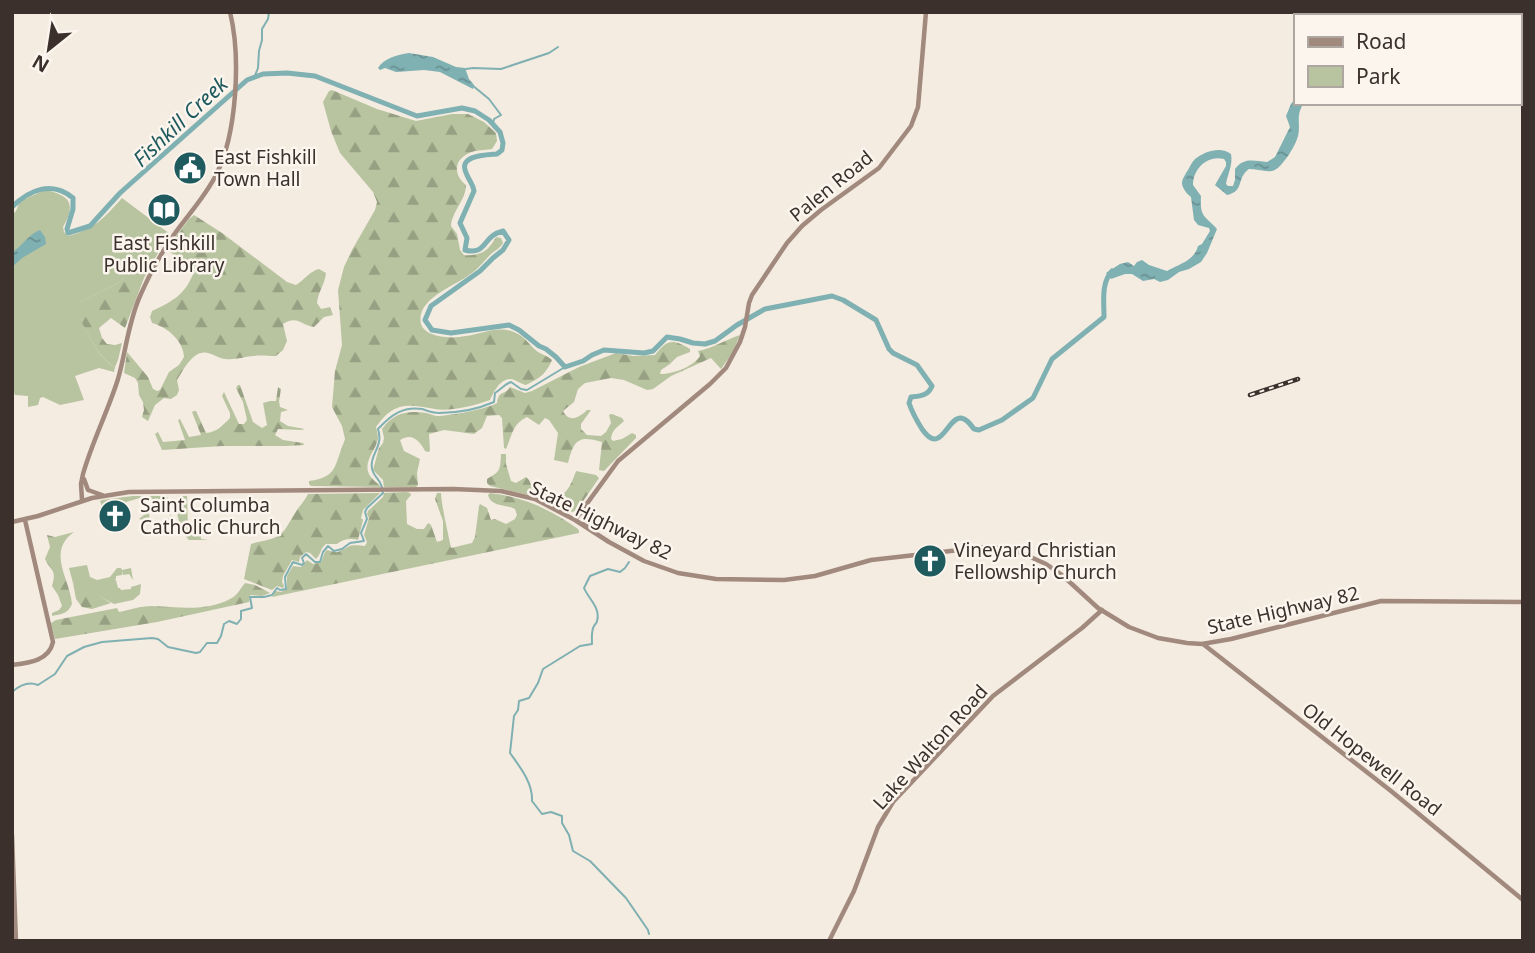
<svg xmlns="http://www.w3.org/2000/svg" width="1535" height="953" viewBox="0 0 1535 953" font-family="'Noto Sans',sans-serif">
  <style>
    .green { fill: #b8c4a0 }
    .forest { fill: url(#forest-firs) }
    .water { fill: url(#water-ripples) }
    .lines { fill: none; stroke-linecap: round; stroke-linejoin: round }
    .stream { stroke: #7fb0b2; stroke-width: 2 }
    .river { stroke: #7fb0b2; stroke-width: 5 }
    .secondary { stroke: #a18a7d; stroke-width: 4.5 }
    .rail-casing { stroke: #3b302b; stroke-width: 4.5 }
    .rail { stroke: #fbf5ee; stroke-width: 2; stroke-dasharray: 5; stroke-linecap: butt }
    .labels { text-anchor: middle; dominant-baseline: central; stroke-width: 5; stroke-linejoin: round; paint-order: stroke }
    .poi-label { font-size: 19px; fill: #3b302b; stroke: #fbf5ee; text-anchor: start }
    .street-label { font-size: 19px; fill: #3b302b; stroke: #fbf5ee }
    .water-label { font-size: 21px; font-style: italic; fill: #1f5a5e; stroke: #fbf5ee }
  </style>
  <defs>
    <pattern id="forest-firs" width="22" height="20" patternUnits="userSpaceOnUse" patternTransform="scale(1.75)"><rect width="22" height="20" fill="#b8c4a0"/><path d="M5 1l3.5 6h-7zM16 11l3.5 6h-7z" fill="#97a083"/></pattern>
    <pattern id="water-ripples" width="26" height="14" patternUnits="userSpaceOnUse" patternTransform="scale(1.75)"><rect width="26" height="14" fill="#7fb0b2"/><path d="M2 4q2-2 4 0t4 0M15 11q2-2 4 0t4 0" fill="none" stroke="#699091"/></pattern>
  </defs>
  <rect width="100%" height="100%" fill="#f4ebe1"/>
  <path class="green" d="M45,190C69,195 77,203 63,227L64,232L68,236C95,229 104,218 122,198L170,234L163,244L158,241C146,255 135,272 119,282C105,291 88,297 74,305C83,323 97,359 115,367L114,372L99,368L75,376L84,400L60,405L43,397L40,398L38,405L28,407V396L15,395L12,387V215L16,211L20,201Z
    M166,496C172,501 173,516 167,522L165,520L170,518L169,499H150L148,505L150,522L139,519L145,514L143,500L140,498L126,502V504H124V509L118,510L116,507L107,508L104,512L105,518L101,519L102,506L100,501L102,500L133,496Z
    M179,496H187L188,528H199L201,522V539L209,540H189C180,531 173,508 179,496Z
    M87,565L90,577L97,580L110,577L117,568H121L122,570L131,568L133,580L129,574L123,575L122,571V575L116,576V579L114,580H116L118,588H120L121,590L131,589V587L141,584L140,594L133,600L114,604L90,591H86L75,582L73,583L69,568Z"/>
  <path class="forest" d="M332,90L377,109L416,121L452,114H468L484,122L496,133L497,141L492,149C487,150 480,150 475,151C455,156 451,173 466,185C466,200 452,211 451,226L457,234L460,250L464,255C473,256 484,254 490,246C493,243 494,239 497,237L501,238L503,243C500,248 496,250 491,254C485,260 479,268 472,273C458,285 415,298 421,324C423,331 431,334 438,336C444,337 453,338 459,337C479,336 499,323 518,334C526,338 531,347 538,352C543,355 548,356 552,360C546,374 540,378 526,385C521,384 515,379 510,379C499,380 494,392 490,400C477,405 449,412 435,409C408,404 394,401 376,427C377,431 378,435 378,439C376,450 363,461 369,474C371,479 378,483 381,487L311,486L309,484V481C338,477 334,466 344,442L345,439L342,426L332,407L335,371L342,345L338,290L344,267L352,250L375,210L377,202L373,192L340,153L331,131L323,102L329,91Z
    M194,215L222,233L287,282L296,285C304,280 310,271 319,269L326,273C325,284 318,292 317,303L321,309L330,307L333,315L324,317L314,327C300,325 298,315 283,324L287,341L283,350L276,356C269,356 260,355 253,356C243,357 236,360 225,359C216,358 208,349 198,354C189,358 182,372 177,380L179,390L177,395L171,399L164,398L155,405L148,421L142,417L144,410L143,402L139,395L138,383L135,378L124,373L127,352L148,377L153,389L157,391L160,390L169,372L179,365L184,357C183,340 167,327 152,323L150,317L152,311C173,301 185,295 194,272L190,267L166,249L189,219Z
    M159,241L163,244L144,278L125,328L111,318L99,328L102,338L107,344L115,345L122,343L118,360L115,367C97,359 83,323 73,305C88,297 105,291 119,282C136,271 143,253 159,241Z
    M740,335L733,352L721,369L711,358L671,376L653,389L647,390L624,380L611,378L585,383L578,389L574,402L563,411C569,423 579,418 587,410H591L581,424V429L587,435L601,436L606,432L611,423L609,415L612,414L622,418L624,421C618,427 612,429 611,439L613,441L622,439L632,433L636,435V438L604,471L599,470L602,442C578,435 574,440 568,463L554,460L558,433L549,420L545,418L539,425L527,417C512,424 512,436 506,449L504,448L502,418L499,415L487,416L482,428L474,434L444,430L429,434L430,451L428,452L425,451C420,441 412,432 400,440L404,451L420,459L417,473L418,485L416,487H384L383,480L373,470L379,448L383,443L384,438L382,429C393,413 408,410 426,413C432,414 431,415 437,416C449,416 487,409 497,403C499,389 505,396 510,387L525,393L532,391L579,367L616,353L633,356L655,355C667,340 672,338 690,349V352L677,357L670,364L661,370L660,374C673,374 693,367 700,356L698,351C713,348 725,340 740,335Z
    M238,385H240L253,422L262,428L267,425L263,403L270,401H276L278,387L281,389L279,401L280,407L288,410L281,412L280,421L288,426L305,429L301,430L278,429L275,435L283,440L303,443L304,445L286,446H222L162,450L155,434L158,432L163,442L185,440L178,420L180,419L189,437L201,435L192,412L194,411H196L206,433C217,432 222,426 230,418V413L222,396L224,392L239,424H244L247,420L243,402L236,388Z
    M501,454H506V464L511,481L516,483L526,477L529,480L533,489C559,500 566,500 576,471L596,475L599,478L577,510L572,512L538,497L490,486L487,483V479C501,471 500,470 501,454Z
    M406,492L410,493L411,495L406,501L407,524L417,529H424L428,523L431,525L437,542L443,540V521L435,499L437,493H441C442,509 448,532 451,548L472,543L475,537L479,506L480,504L487,508L491,520L495,519L506,524L515,519L517,515L515,509C505,504 491,507 488,495L490,493C524,497 551,510 578,529L579,531V533L272,597L275,591L281,592L287,588V576L293,566L301,567L307,560L313,564L321,562L325,552L327,550C341,554 336,552 348,547C352,544 360,546 365,546L367,542L364,535L369,518L367,514L368,511L383,497L384,493Z
    M380,493L363,510L361,518L363,520L358,540C350,538 343,539 337,544H326C320,548 321,555 316,559L310,553L306,552L300,557L299,562L292,560L283,576L282,582L284,586L283,588L277,586L272,590L244,579L251,544C259,541 267,541 274,538C285,534 289,522 295,513C300,505 304,502 308,494Z
    M74,532C46,552 70,579 72,604C68,614 61,614 52,616V613L59,610L62,606L58,595L52,586C57,568 51,572 45,559L50,547L47,535L55,537Z
    M75,582H79L86,591L90,590L111,603L92,609L82,607L76,599L73,583Z
    M245,583L255,585L270,593L262,596L250,595L249,602L157,622L55,639L51,625V623L56,620L117,608L119,612C129,610 141,606 152,606C178,607 206,612 230,599C237,596 240,589 245,583Z"/>
  <path class="water" d="M409,53L433,57L456,67L465,68L469,79L474,85L473,89L440,72L424,70L396,72L385,68L380,70L378,68C384,58 397,55 409,53Z
    M1295,99V103H1304C1295,116 1301,123 1298,136C1296,145 1281,170 1272,171C1265,172 1256,169 1249,169C1236,178 1245,191 1227,195L1215,185L1226,166V162L1224,159C1208,155 1193,168 1193,185L1201,196C1200,217 1203,214 1217,229L1207,253L1201,262L1189,269L1179,272L1168,280L1160,282L1154,279L1143,281L1132,274H1125L1111,279L1106,273L1120,264L1128,262L1134,266L1137,262L1142,260L1149,265L1167,271C1179,264 1194,261 1198,246L1202,244L1210,231L1209,228L1198,225L1194,220L1191,197C1187,194 1183,189 1182,184C1182,179 1184,177 1186,173C1189,169 1191,163 1195,159C1205,151 1221,146 1231,154C1233,165 1228,173 1226,184L1228,186H1233L1235,180V169C1244,157 1254,161 1267,162L1275,157L1290,127L1286,116L1291,104Z
    M40,230L45,237L46,244L22,258L12,267L14,251C24,244 29,234 40,230Z"/>
  <g class="lines">
    <path class="stream" d="M466,69L473,68L501,69L549,53L558,47
      M254,78L258,68L259,51L262,40V29L268,19L269,12
      M472,85L489,99L501,115L494,119L493,124
      M637,549L639,544
      M629,562L625,568L620,572L608,569L590,576L584,588C588,598 601,608 597,621C597,623 595,624 594,626C591,631 592,637 592,644L580,646L543,669L538,683L529,698L519,701L518,710L514,716L510,753C520,767 533,783 532,801L542,814L551,812L562,816V823L569,835L573,851L590,861L626,898L648,930L649,934
      M12,692C20,685 28,681 38,685L55,674L67,656L84,647L102,642L152,638L158,639L168,647L196,653L200,652L207,643H217L221,636L224,624L229,621L237,624L241,619V611L252,608L250,597H264L272,595L277,588L280,590L286,589L285,577L293,562L302,565L304,563L302,558L306,554L315,562H320L323,552L328,546L334,551L342,549L350,543L364,541L361,533L367,519L365,512L367,508L383,493C382,478 373,478 372,468C369,455 384,447 378,429C391,415 403,406 422,409C428,411 433,413 439,413C457,413 478,409 494,402L495,393C501,389 505,384 511,382L521,389L527,390L565,367"/>
    <path class="river" d="M12,207C29,190 52,180 73,198V209L67,229L68,233L90,226L120,193L247,80L263,74L287,73L315,76L417,116L462,108L475,111L489,120L500,132L503,143L502,150L497,154C485,155 456,155 467,175C470,182 473,184 474,191L460,223L467,238L465,250C487,256 482,236 503,231L509,240L503,250L493,258L480,271L431,306L425,320L432,330L451,333L509,325L519,330L539,346L546,349L556,357L565,367L583,361L592,355L604,350L644,353L653,351L667,337L680,339L693,343L705,344L715,341L737,325L765,309L832,296L843,300L876,320L889,349L893,353L917,365L932,386C928,396 920,396 911,397L909,403C912,412 917,421 922,429C941,457 947,417 961,418C967,419 970,424 974,429L979,430L1002,420L1033,398L1052,359L1104,317C1104,301 1101,283 1112,271"/>
    <path class="secondary" d="M84,479L88,490L102,495
      M82,500L81,484L83,474C92,442 108,411 118,379C126,351 128,323 140,296C149,275 160,255 173,236C187,216 205,197 216,175C237,134 241,57 230,12
      M584,509V519L587,527
      M575,520L618,461L710,384L726,368L740,342L745,327L749,303L752,295L787,243L802,226L821,210L879,168L911,126L918,107L926,12
      M12,522L38,516L92,498L129,492L453,489L501,491L535,499L575,520L609,542L644,561L678,573L716,579L784,580L815,576L871,560L986,547L1009,549L1026,555L1046,564L1062,575L1098,608L1129,627L1158,638L1187,643L1202,644L1231,639L1381,601L1523,602
      M1203,644L1391,791L1523,900
      M12,665C28,663 49,661 53,642L25,520
      M12,835L16,941
      M829,941L854,891L878,827L893,802L993,696L1082,628L1102,610"/>
    <defs>
      <path id="rail" d="M1250,395L1298,379"/>
    </defs>
    <use href="#rail" class="rail-casing"/>
    <use href="#rail" class="rail"/>
  </g>
  <defs>
    <symbol id="civic-disc" viewBox="-11 -11 22 22"><circle r="9.5" fill="#1f5a5e" stroke="#fbf5ee"/><path d="M-.6-6.5H3V-4.5H.6V-3L4-1V1h2V6H-6V1h2V-1L-.6-3ZM-1.2 2.5V6h2.4V2.5Z" fill="#fff"/></symbol>
    <symbol id="library-disc" viewBox="-11 -11 22 22"><circle r="9.5" fill="#1f5a5e" stroke="#fbf5ee"/><path d="M-6-4Q-3-5.5-.7-3.5V5Q-3 3-6 4ZM6-4Q3-5.5 .7-3.5V5Q3 3 6 4Z" fill="#fff"/></symbol>
    <symbol id="church-disc" viewBox="-11 -11 22 22"><circle r="9.5" fill="#1f5a5e" stroke="#fbf5ee"/><path d="M-1.2-6h2.4v3.5h3.3v2.4h-3.3V6h-2.4V-.1h-3.3v-2.4h3.3Z" fill="#fff"/></symbol>
  </defs>
  <g fill-rule="evenodd">
    <use href="#civic-disc" x="171" y="149" width="38" height="38"/>
    <use href="#library-disc" x="145" y="191" width="38" height="38"/>
    <use href="#church-disc" x="96" y="497" width="38" height="38"/>
    <use href="#church-disc" x="911" y="542" width="38" height="38"/>
  </g>
  <g class="labels">
    <g class="poi-label">
      <text x="214" y="157">East Fishkill<tspan x="214" dy="22">Town Hall</tspan></text>
      <text x="164" y="243" text-anchor="middle">East Fishkill<tspan x="164" dy="22">Public Library</tspan></text>
      <text x="140" y="505">Saint Columba<tspan x="140" dy="22">Catholic Church</tspan></text>
      <text x="954" y="550">Vineyard Christian<tspan x="954" dy="22">Fellowship Church</tspan></text>
    </g>
    <g class="street-label">
      <text transform="translate(831 186) rotate(-39)">Palen Road</text>
      <text transform="translate(601 520) rotate(26)">State Highway 82</text>
      <text transform="translate(1283 610) rotate(-13)">State Highway 82</text>
      <text transform="translate(930 747) rotate(-48)">Lake Walton Road</text>
      <text transform="translate(1372 759) rotate(38)">Old Hopewell Road</text>
    </g>
    <g class="water-label">
      <text transform="translate(180 121) rotate(-43)">Fishkill Creek</text>
    </g>
  </g>
  <rect width="1535" height="953" fill="none" stroke="#3b302b" stroke-width="28"/>
  <rect x="1294" y="14" width="228" height="91" fill="#fbf5ee" stroke="#aea6a0" stroke-width="2"/>
  <rect x="1308" y="37" width="35" height="10" fill="#a18a7d" stroke="#aea6a0" stroke-width="2"/>
  <text x="1356" y="49" font-size="21" fill="#3b302b">Road</text>
  <rect x="1308" y="66" width="35" height="21" fill="#b8c4a0" stroke="#aea6a0" stroke-width="2"/>
  <text x="1356" y="84" font-size="21" fill="#3b302b">Park</text>
  <g transform="translate(49 49) rotate(210)" stroke="#fbf5ee" stroke-width="5" paint-order="stroke">
  <path d="M0-5L12 26L0 18L-12 26Z" fill="#3b302b"/>
  <text y="-10" font-size="19" font-weight="bold" text-anchor="middle" fill="#3b302b">N</text>
  </g>
</svg>
